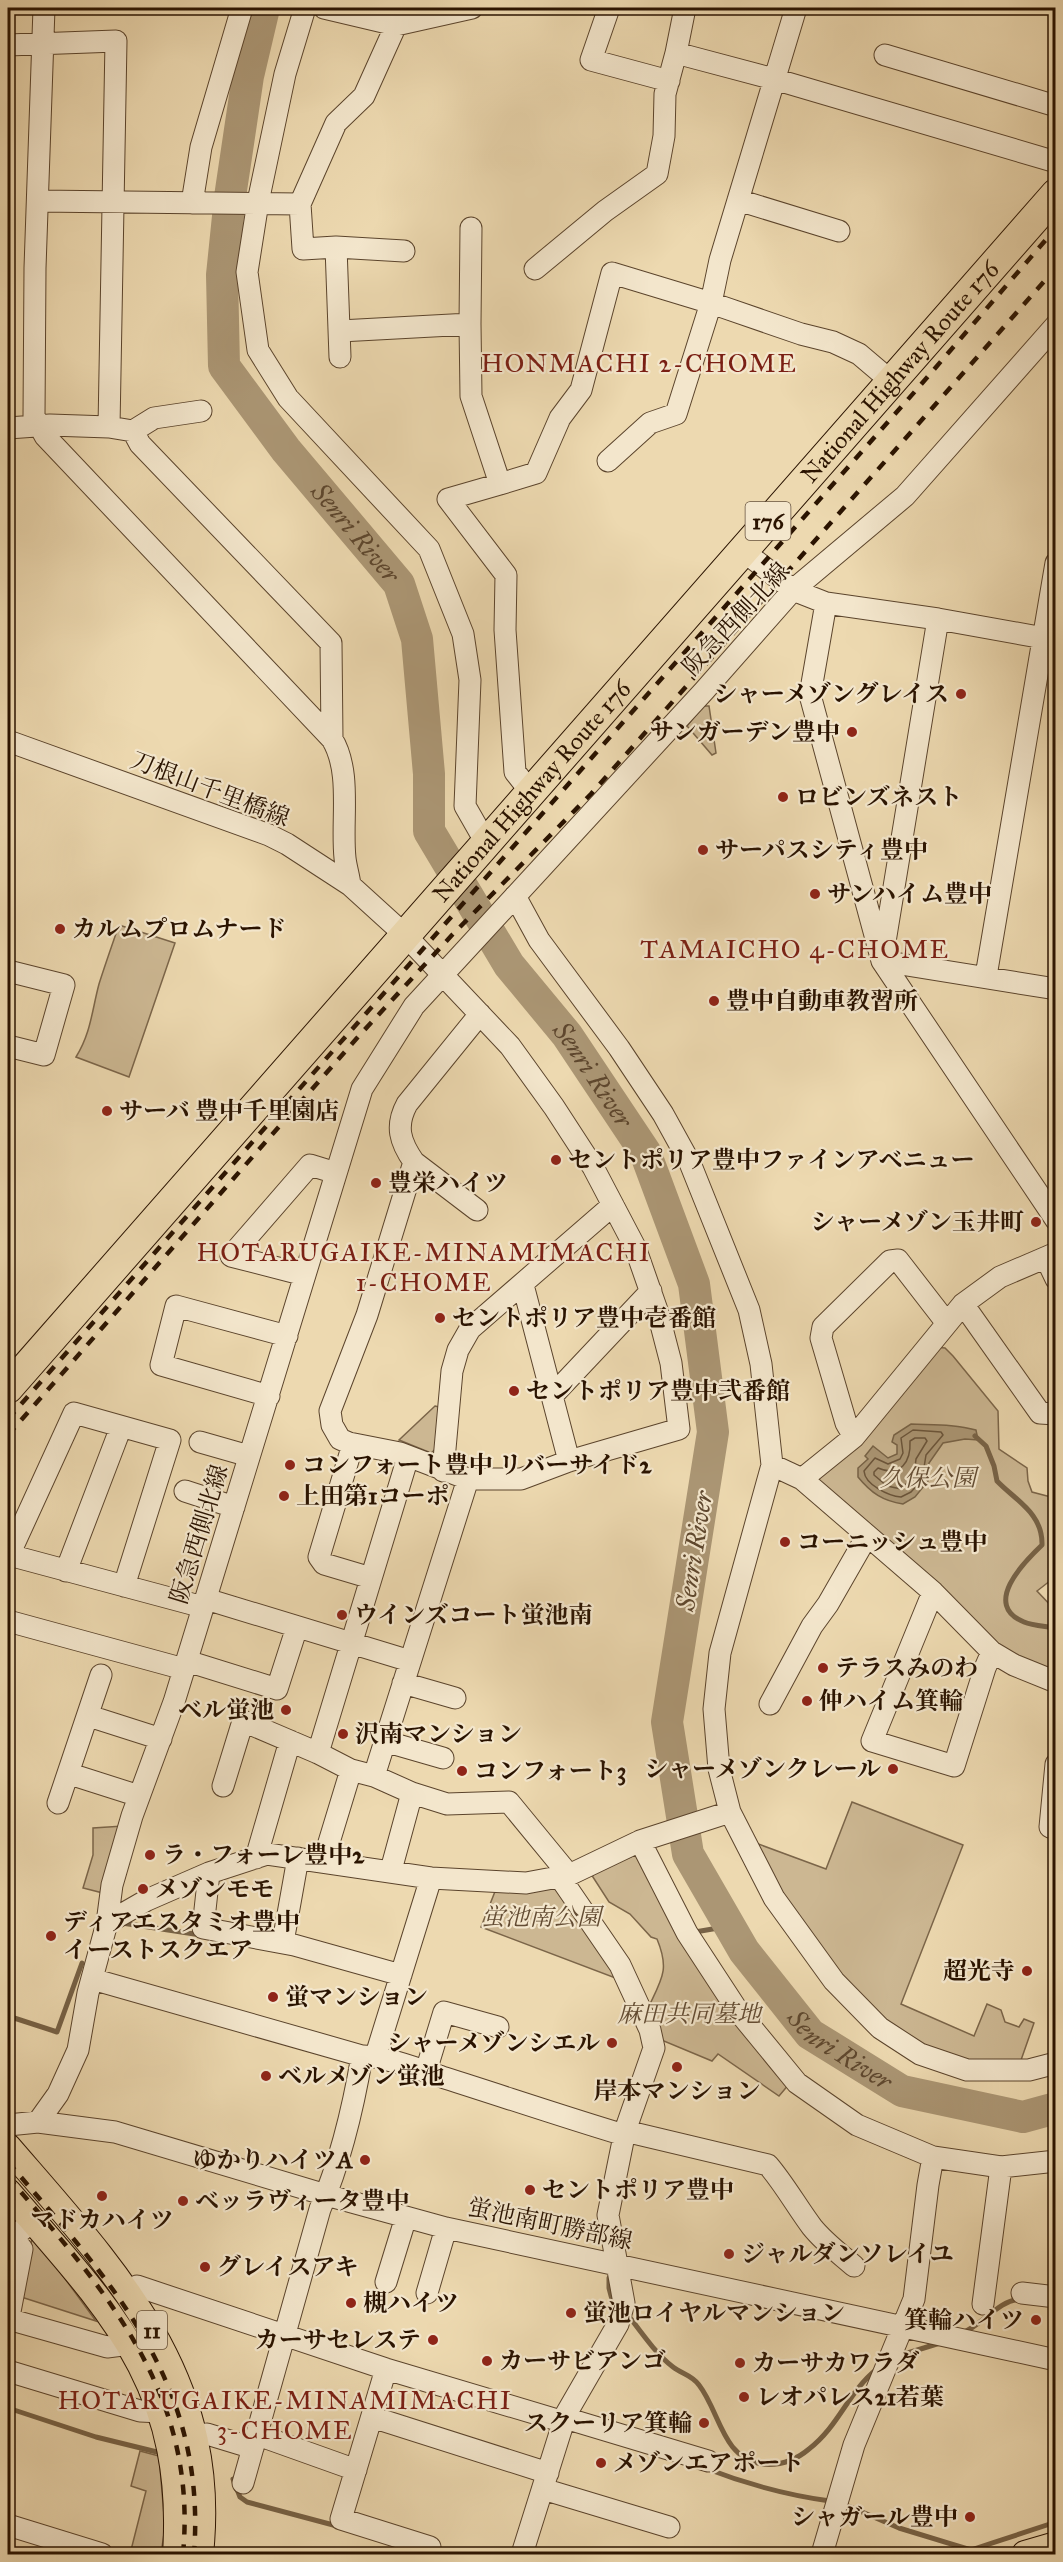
<svg xmlns="http://www.w3.org/2000/svg" width="1063" height="2562" viewBox="0 0 1063 2562" font-family="'IM FELL Great Primer','Noto Serif JP',serif">
  <style>
    .green { fill: #ccb792; stroke: #7b6549; stroke-width: 1.5 }
    .water { fill: #ab9674; stroke: #776246; stroke-width: 1.5 }
    .lines { fill: none; stroke-linecap: round; stroke-linejoin: round }
    .shore { stroke: #6a543a; stroke-width: 1.5 }
    .stream { stroke: #776246; stroke-width: 5 }
    .river { stroke: #ab9674; stroke-width: 32 }
    .minor-casing { stroke: #5b442c; stroke-width: 23 }
    .major-casing { stroke: #2a1300; stroke-width: 28 }
    .highway-casing { stroke: #2a1300; stroke-width: 32 }
    .minor { stroke: #f3e6cc; stroke-width: 21 }
    .major { stroke: #edd9b0; stroke-width: 26 }
    .highway { stroke: #edd9b0; stroke-width: 30 }
    .rail { stroke: #2a1300; stroke-width: 4.5; stroke-dasharray: 10 10; stroke-linecap: butt }
    .poi-dot { fill: #8f2418; stroke: #f3e6cc; stroke-width: 2 }
    .labels { text-anchor: middle; dominant-baseline: central; stroke-width: 4.5; stroke-linejoin: round; paint-order: stroke }
    .shield { fill: #f3e6cc; stroke: #66523d; stroke-width: 1.5 }
    .shield-label { font-size: 22px; font-weight: bold; fill: #2a1300 }
    .street-label { font-size: 24px; fill: #2a1300; stroke: #f3e6cc }
    .poi-label { font-size: 24px; font-weight: bold; fill: #2a1300; stroke: #f3e6cc; text-anchor: start }
    .park-label { font-size: 24px; font-style: italic; fill: #634c33; stroke: #f3e6cc }
    .neighbourhood-label { font-size: 26px; letter-spacing: 1.5px; fill: #7a1f14; stroke: #f3e6cc }
    .water-label { font-size: 26px; font-style: italic; fill: #5e472e; stroke: #f3e6cc }
  </style>
  <rect width="100%" height="100%" fill="#edd9b0"/>
  <filter id="stains"><feTurbulence type="fractalNoise" baseFrequency=".00333" numOctaves="4"/><feColorMatrix values="0 0 0 0 .2 0 0 0 0 .09 0 0 0 0 .02 0 0 0 .5 -.17"/></filter>
  <radialGradient id="worn" r=".72"><stop offset=".6" stop-color="#630" stop-opacity="0"/><stop offset="1" stop-color="#630" stop-opacity=".3"/></radialGradient>
  <path class="green" d="M703,706H709L716,753L712,755L687,726Z
    M119,925L175,943L129,1077L76,1057C91,1033 92,1010 99,984C105,965 112,945 119,925Z
    M934,1347L945,1348L953,1356L998,1411L999,1449L1027,1468L1028,1481L1032,1492L1055,1498V1577L1037,1591L1055,1610V1676L997,1650L815,1484L816,1476Z
    M435,1406L443,1408L439,1446L431,1453L399,1440Z
    M852,1802L963,1845L901,2004L974,2036L987,2004L1001,2010L1005,2022L1019,2027L1024,2019L1034,2023L1020,2063C1003,2063 982,2066 965,2062C957,2061 948,2056 940,2053C847,2017 799,1924 753,1842L826,1869Z
    M123,1826L103,1893L83,1888L93,1855V1828Z
    M635,1855L644,1858L790,2083L779,2096L718,2054L712,2061L659,2039L650,2004C663,1977 669,1968 657,1939L651,1937L630,1914L609,1902L591,1874Z
    M553,1882L618,1979L481,1927L496,1889Z
    M33,2235L96,2321L18,2296Z
    M140,2451L159,2456L165,2527L161,2554H130L146,2491L131,2486Z"/>
  <path class="water" d="M911,1424C933,1425 955,1424 976,1430L978,1440L965,1439L943,1443L929,1463L928,1481L915,1497L903,1504C883,1501 871,1493 858,1477V1468L868,1459L865,1456L873,1446L888,1458L897,1454V1445L892,1442L894,1435Z"/>
  <g class="lines">
    <path class="shore" d="M913,1430L941,1432L943,1435L926,1455L922,1480L911,1492L901,1497C889,1496 865,1485 864,1471L875,1458L888,1464L900,1459L903,1453L901,1438Z
      M915,1438H925L927,1441L916,1459L914,1476L901,1489L887,1486L874,1475V1472L878,1468C901,1478 911,1461 910,1441Z"/>
    <path class="stream" d="M975,1436L986,1446L994,1466L997,1481C1015,1500 1043,1513 1042,1545C1023,1563 982,1605 1024,1622C1033,1626 1045,1626 1056,1628
      M122,1923L201,1935
      M695,1932L730,1926
      M8,2016L57,2032L82,1963
      M609,2278V2288L614,2307
      M628,2315C641,2332 656,2354 673,2367C682,2374 692,2375 699,2385C720,2412 722,2458 762,2464C780,2466 796,2460 809,2449C839,2426 848,2392 877,2369
      M962,2333C983,2325 997,2301 1020,2299
      M898,2356L940,2343
      M8,2408L96,2437L157,2452
      M705,2468C746,2484 786,2495 830,2501
      M233,2479L240,2497L247,2502L337,2526
      M846,2505L899,2528L971,2550L1056,2522"/>
    <path class="river" id="s1" d="M264,8L248,76L230,197L222,275L224,366L286,450L399,584L417,639L429,774V831L509,965L567,1035L645,1152L694,1284L713,1432L667,1722L688,1854L744,1951L810,2034L902,2091L1023,2117L1056,2108"/>
    <defs>
      <path id="minor" d="M44,8L35,268L34,416L45,436L332,739C352,772 341,820 345,858C346,867 349,876 350,885
        M305,8L285,74L258,202L247,272L258,350L288,398L429,549L463,634L470,680L465,806L485,841
        M324,8L396,25L472,8
        M609,8L591,60L669,81
        M685,8L676,53L774,79L1056,162
        M796,8L720,260L711,303L801,334L833,342L859,354L892,382
        M8,45L116,41L109,427L133,431L140,444L331,643L332,739
        M885,55L1056,106
        M738,200L839,231
        M38,201L300,204L336,123L364,96L396,25L399,8
        M192,203L201,147L242,8
        M300,204L303,249L336,247L404,251
        M336,247L340,357
        M535,269L605,211L657,174L664,136L665,94L676,53
        M470,324L471,396L500,484L448,499L506,575L505,630L515,772L530,791
        M340,331L470,324L471,228
        M8,428L50,425L109,427
        M133,431L154,418L201,411
        M500,484L536,473L560,418L581,390L612,273L711,303L676,414L650,423L608,461
        M742,550L793,590L826,603L938,619L1055,640
        M826,603L810,695L882,961L1056,1220
        M8,741L269,835L287,844L350,885L405,935L510,1046L554,1107L593,1167L635,1247L658,1313L671,1363L679,1429L569,1461L521,1479H468L400,1453L349,1443L340,1439L332,1425L330,1411L367,1315L414,1162C400,1142 395,1126 407,1104L480,1014
        M515,896L539,940L619,1048L663,1114L690,1163L749,1310L761,1364L772,1465L720,1653L714,1709L719,1769L730,1812L774,1898L834,1981L880,2028L920,2054L967,2070H1029L1056,2063
        M883,954L938,619
        M882,961L1056,989
        M8,971L64,985L44,1055L8,1046
        M986,976L1056,563
        M414,1162L477,1210
        M1046,1258L1056,1279
        M305,1275L231,1256L310,1165L336,1173
        M523,1285L569,1461
        M963,1304L1040,1413L1056,1414
        M269,1396L161,1365L176,1306L287,1336
        M552,1396L651,1291
        M854,1437L846,1423L821,1338L823,1327L890,1261L898,1260L946,1322
        M200,1442L249,1456
        M353,1444L319,1557L324,1564L371,1578
        M772,1465L802,1479L854,1437L963,1304L1000,1277L1056,1253
        M443,1471L452,1371L458,1350L470,1329L613,1205
        M802,1479L933,1592L992,1652L1014,1665L1056,1682
        M185,1491L234,1507
        M66,1571L121,1427
        M124,1586L170,1440L74,1413L9,1555L203,1607
        M933,1592L872,1741L954,1766L985,1668L992,1652
        M206,1599L410,1661
        M8,1621L184,1669
        M187,1661L277,1689L297,1627
        M403,1683L455,1698
        M770,1704L812,1626L828,1604L867,1536
        M89,1716L161,1739
        M384,1741L443,1758
        M318,1753L408,1457
        M1056,1764L1050,1827L1056,1829
        M70,1774L139,1796
        M374,1776L468,1479
        M223,1786L243,1721L318,1753L351,1770L374,1776L412,1793L447,1804L509,1802L569,1875
        M58,1803L101,1675
        M640,1841L687,1933L738,2011L797,2083L857,2125L933,2157L1001,2167L1056,2161
        M256,1858L290,1741
        M323,1862L351,1770
        M391,1870L412,1793
        M209,1873L203,1928L294,1945L401,1975
        M107,1923L147,1900L209,1873L267,1854L431,1878L526,1883L569,1875L640,1841L730,1812
        M283,1942L298,1858
        M92,1979L362,2056C382,2055 424,2071 445,2078C505,2097 564,2117 624,2135
        M376,2055L431,1878
        M426,2071L444,2012L498,2027
        M38,2122L58,2094L78,2050L88,1993L107,1923L112,1885L132,1816L174,1702L362,1089L414,1006L704,691L793,590L905,496L1056,325
        M8,2125L38,2122L115,2132L326,2195L446,2228L1056,2360
        M625,2131L768,2165C785,2185 797,2207 812,2227C824,2242 839,2253 854,2266
        M386,2282L406,2217
        M127,2291L137,2286L386,2369L564,2422
        M427,2293L446,2228
        M1022,2293L1056,2297
        M983,2304L1001,2167
        M8,2319L107,2347L130,2344
        M8,2322L22,2249L13,2237L27,2226L31,2218
        M386,2369L341,2519L430,2547
        M8,2371L140,2411L161,2412
        M372,2417L548,2473
        M565,2418L708,2461
        M258,2435L356,2470
        M194,2436L207,2434L253,2448
        M243,2483L320,2209C341,2160 353,2109 362,2056
        M543,2489L669,2527
        M8,2525L102,2554
        M522,2554L566,2414L618,2324L624,2303L608,2215L625,2131L654,2048L650,2030L620,1965L559,1876
        M822,2554L854,2445L914,2299L928,2185L933,2157"/>
      <path id="major" d="M8,2147C115,2271 219,2377 200,2554
        M8,2192C111,2311 187,2385 176,2554
        M1025,2554L1056,2545"/>
      <g id="highway">
        <path id="s2" d="M8,1388L1056,194"/>
      </g>
    </defs>
    <use href="#minor" class="minor-casing"/>
    <use href="#major" class="major-casing"/>
    <use href="#highway" class="highway-casing"/>
    <use href="#minor" class="minor"/>
    <use href="#major" class="major"/>
    <use href="#highway" class="highway"/>
    <path class="rail" d="M8,1419L918,388L1056,228
      M8,1435L357,1038L452,935L591,794L1056,268
      M8,2162C112,2283 207,2383 194,2554
      M8,2177C106,2291 198,2393 183,2554"/>
  </g>
  <g class="poi-dot">
    <circle cx="961" cy="694" r="6"/>
    <circle cx="852" cy="732" r="6"/>
    <circle cx="783" cy="797" r="6"/>
    <circle cx="703" cy="850" r="6"/>
    <circle cx="815" cy="894" r="6"/>
    <circle cx="60" cy="929" r="6"/>
    <circle cx="714" cy="1001" r="6"/>
    <circle cx="107" cy="1111" r="6"/>
    <circle cx="556" cy="1160" r="6"/>
    <circle cx="376" cy="1183" r="6"/>
    <circle cx="1036" cy="1222" r="6"/>
    <circle cx="440" cy="1318" r="6"/>
    <circle cx="514" cy="1391" r="6"/>
    <circle cx="290" cy="1465" r="6"/>
    <circle cx="284" cy="1496" r="6"/>
    <circle cx="785" cy="1542" r="6"/>
    <circle cx="342" cy="1615" r="6"/>
    <circle cx="823" cy="1668" r="6"/>
    <circle cx="807" cy="1701" r="6"/>
    <circle cx="286" cy="1710" r="6"/>
    <circle cx="343" cy="1734" r="6"/>
    <circle cx="893" cy="1769" r="6"/>
    <circle cx="462" cy="1771" r="6"/>
    <circle cx="150" cy="1855" r="6"/>
    <circle cx="143" cy="1889" r="6"/>
    <circle cx="51" cy="1936" r="6"/>
    <circle cx="1027" cy="1971" r="6"/>
    <circle cx="273" cy="1997" r="6"/>
    <circle cx="612" cy="2043" r="6"/>
    <circle cx="677" cy="2067" r="6"/>
    <circle cx="266" cy="2076" r="6"/>
    <circle cx="365" cy="2160" r="6"/>
    <circle cx="530" cy="2190" r="6"/>
    <circle cx="102" cy="2196" r="6"/>
    <circle cx="183" cy="2201" r="6"/>
    <circle cx="729" cy="2254" r="6"/>
    <circle cx="205" cy="2267" r="6"/>
    <circle cx="351" cy="2303" r="6"/>
    <circle cx="571" cy="2313" r="6"/>
    <circle cx="1036" cy="2320" r="6"/>
    <circle cx="433" cy="2340" r="6"/>
    <circle cx="487" cy="2361" r="6"/>
    <circle cx="740" cy="2363" r="6"/>
    <circle cx="744" cy="2397" r="6"/>
    <circle cx="704" cy="2423" r="6"/>
    <circle cx="601" cy="2463" r="6"/>
    <circle cx="970" cy="2517" r="6"/>
  </g>
  <g class="labels">
    <g class="shield">
      <rect x="745.5" y="502" width="45" height="38" rx="4.5"/>
      <rect x="137" y="2311" width="30" height="38" rx="4.5"/>
    </g>
    <g class="shield-label">
      <text x="768" y="521">176</text>
      <text x="152" y="2330">11</text>
    </g>
    <g class="street-label">
      <text stroke="none"><textPath href="#s2" startOffset="1352">National Highway Route 176</textPath></text>
      <text transform="translate(736 619) rotate(-47)">阪急西側北線</text>
      <text transform="translate(210 789) rotate(21)">刀根山千里橋線</text>
      <text stroke="none"><textPath href="#s2" startOffset="794">National Highway Route 176</textPath></text>
      <text transform="translate(199 1534) rotate(-73)">阪急西側北線</text>
      <text transform="translate(550 2224) rotate(12)">蛍池南町勝部線</text>
    </g>
    <g class="poi-label">
      <text x="949" y="694" text-anchor="end">シャーメゾングレイス</text>
      <text x="840" y="732" text-anchor="end">サンガーデン豊中</text>
      <text x="795" y="797">ロビンズネスト</text>
      <text x="715" y="850">サーパスシティ豊中</text>
      <text x="827" y="894">サンハイム豊中</text>
      <text x="72" y="929">カルムプロムナード</text>
      <text x="726" y="1001">豊中自動車教習所</text>
      <text x="119" y="1111">サーバ 豊中千里園店</text>
      <text x="568" y="1160">セントポリア豊中ファインアベニュー</text>
      <text x="388" y="1183">豊栄ハイツ</text>
      <text x="1024" y="1222" text-anchor="end">シャーメゾン玉井町</text>
      <text x="452" y="1318">セントポリア豊中壱番館</text>
      <text x="526" y="1391">セントポリア豊中弐番館</text>
      <text x="302" y="1465">コンフォート豊中 リバーサイド2</text>
      <text x="296" y="1496">上田第1コーポ</text>
      <text x="797" y="1542">コーニッシュ豊中</text>
      <text x="354" y="1615">ウインズコート蛍池南</text>
      <text x="835" y="1668">テラスみのわ</text>
      <text x="819" y="1701">仲ハイム箕輪</text>
      <text x="274" y="1710" text-anchor="end">ベル蛍池</text>
      <text x="355" y="1734">沢南マンション</text>
      <text x="881" y="1769" text-anchor="end">シャーメゾンクレール</text>
      <text x="474" y="1771">コンフォート3</text>
      <text x="162" y="1855">ラ・フォーレ豊中2</text>
      <text x="155" y="1889">メゾンモモ</text>
      <text x="63" y="1922">ディアエスタミオ豊中<tspan x="63" dy="28">イーストスクエア</tspan></text>
      <text x="1015" y="1971" text-anchor="end">超光寺</text>
      <text x="285" y="1997">蛍マンション</text>
      <text x="600" y="2043" text-anchor="end">シャーメゾンシエル</text>
      <text x="278" y="2076">ベルメゾン蛍池</text>
      <text x="677" y="2091" text-anchor="middle">岸本マンション</text>
      <text x="353" y="2160" text-anchor="end">ゆかりハイツA</text>
      <text x="542" y="2190">セントポリア豊中</text>
      <text x="195" y="2201">ベッラヴィータ豊中</text>
      <text x="102" y="2220" text-anchor="middle">マドカハイツ</text>
      <text x="741" y="2254">ジャルダンソレイユ</text>
      <text x="217" y="2267">グレイスアキ</text>
      <text x="363" y="2303">槻ハイツ</text>
      <text x="583" y="2313">蛍池ロイヤルマンション</text>
      <text x="1024" y="2320" text-anchor="end">箕輪ハイツ</text>
      <text x="421" y="2340" text-anchor="end">カーサセレステ</text>
      <text x="499" y="2361">カーサビアンゴ</text>
      <text x="752" y="2363">カーサカワラダ</text>
      <text x="756" y="2397">レオパレス21若葉</text>
      <text x="692" y="2423" text-anchor="end">スクーリア箕輪</text>
      <text x="613" y="2463">メゾンエアポート</text>
      <text x="958" y="2517" text-anchor="end">シャガール豊中</text>
    </g>
    <g class="park-label">
      <text x="928" y="1478">久保公園</text>
      <text x="541" y="1917">蛍池南公園</text>
      <text x="689" y="2014">麻田共同墓地</text>
    </g>
    <g class="neighbourhood-label">
      <text x="639" y="363">HONMACHI 2-CHOME</text>
      <text x="795" y="949">TAMAICHO 4-CHOME</text>
      <text x="424" y="1252">HOTARUGAIKE-MINAMIMACHI<tspan x="424" dy="30">1-CHOME</tspan></text>
      <text x="285" y="2400">HOTARUGAIKE-MINAMIMACHI<tspan x="285" dy="30">3-CHOME</tspan></text>
    </g>
    <g class="water-label">
      <text stroke="none"><textPath href="#s1" startOffset="574">Senri River</textPath></text>
      <text stroke="none"><textPath href="#s1" startOffset="1186">Senri River</textPath></text>
      <text transform="translate(694 1551) rotate(-81)">Senri River</text>
      <text stroke="none"><textPath href="#s1" startOffset="2248">Senri River</textPath></text>
    </g>
  </g>
  <rect width="1063" height="2562" fill="none" stroke="#edd9b0" stroke-width="30"/>
  <rect x="9" y="9" width="1045" height="2544" fill="none" stroke="#2a1300" stroke-width="3"/>
  <rect x="15" y="15" width="1033" height="2532" fill="none" stroke="#2a1300" stroke-width="1.5"/>
  <rect width="100%" height="100%" filter="url(#stains)"/>
  <rect width="100%" height="100%" fill="url(#worn)"/>
</svg>
